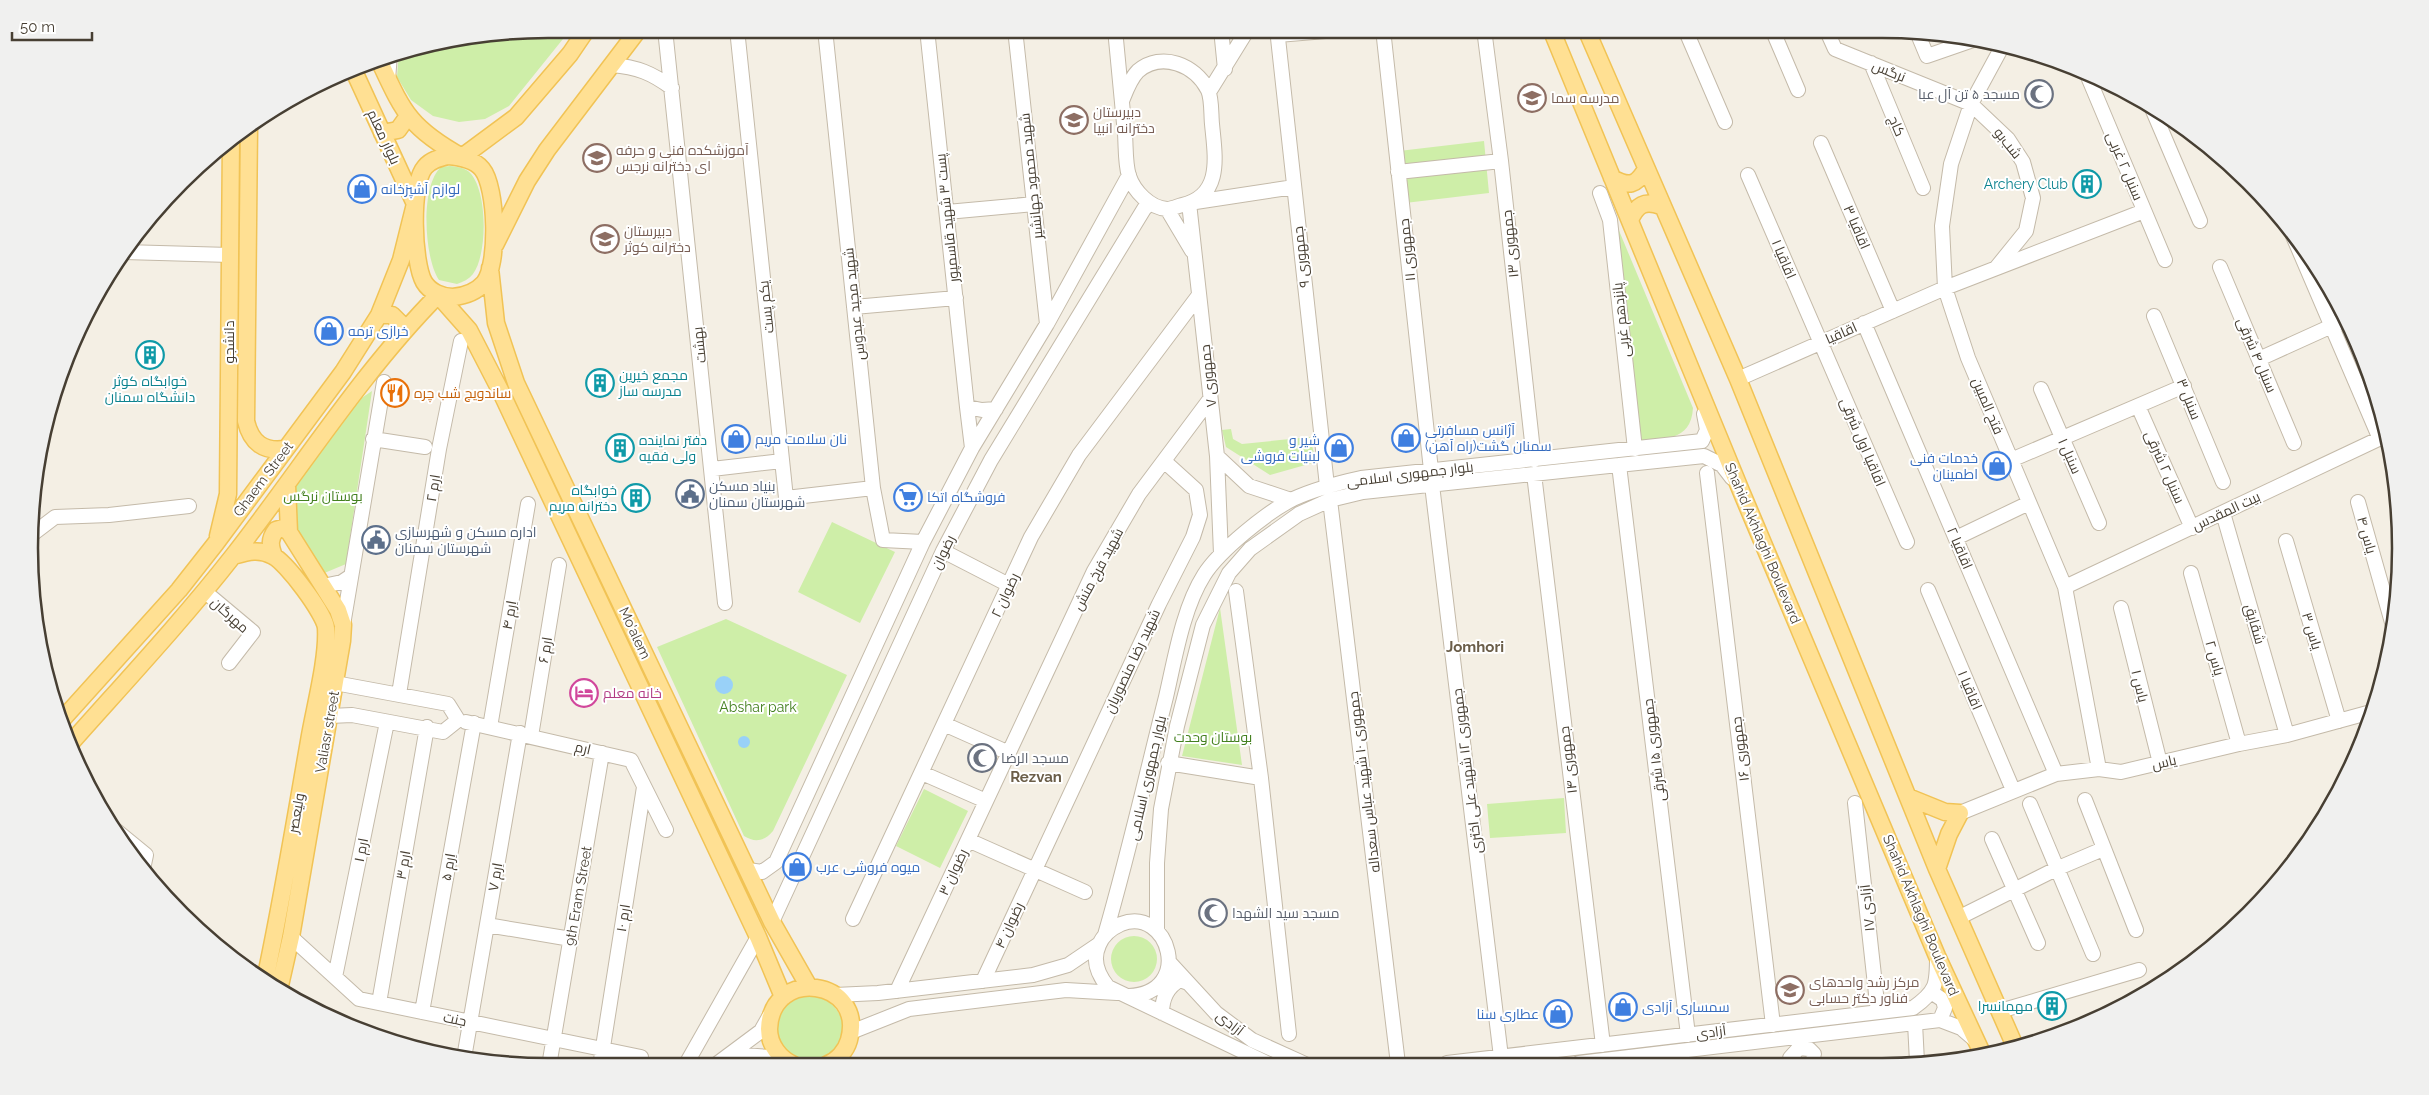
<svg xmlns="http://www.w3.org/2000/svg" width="2429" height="1095" viewBox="0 0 2429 1095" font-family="Raleway,Cairo,sans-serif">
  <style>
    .green { fill: #ceeea8 }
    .water { fill: #99d1f8 }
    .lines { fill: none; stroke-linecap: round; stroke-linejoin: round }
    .minor-casing { stroke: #c4baa9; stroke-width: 16 }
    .major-casing { stroke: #f1c355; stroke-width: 19 }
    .minor { stroke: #fff; stroke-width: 14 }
    .major { stroke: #ffe093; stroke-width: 16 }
    .labels { text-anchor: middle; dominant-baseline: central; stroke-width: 4; stroke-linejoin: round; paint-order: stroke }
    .street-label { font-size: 14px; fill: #473f33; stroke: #fff }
    .worship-label { font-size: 14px; fill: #5b616d; stroke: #fff; text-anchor: start }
    .education-label { font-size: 14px; fill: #785e54; stroke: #fff; text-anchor: start }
    .culture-label { font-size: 14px; fill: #0d838f; stroke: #fff; text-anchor: end }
    .shop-label { font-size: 14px; fill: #366cbe; stroke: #fff; text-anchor: start }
    .food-label { font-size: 14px; fill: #c56008; stroke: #fff; text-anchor: start }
    .service-label { font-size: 14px; fill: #4e5e75; stroke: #fff; text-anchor: start }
    .park-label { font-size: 14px; fill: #448020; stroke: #fff }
    .hotel-label { font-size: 14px; fill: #b23c85; stroke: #fff; text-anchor: start }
    .neighbourhood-label { font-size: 15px; font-weight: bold; fill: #6b5e49; stroke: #fff }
    .rim { fill: none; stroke: #473f33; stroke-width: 2.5 }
  </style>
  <rect width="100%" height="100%" fill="#f4efe4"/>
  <path class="green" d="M547,29H571L509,106L485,119L459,122L433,116L411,100L397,77L399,51L447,39Z
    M1484,141L1489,193L1405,203L1399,151Z
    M450,166C457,167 462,167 468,171C488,187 488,254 473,274C469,279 463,282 457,284L439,280C424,258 420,186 441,167Z
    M1615,221L1693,408C1691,443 1662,438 1634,442Z
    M372,391L346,564L322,574L290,517L291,488L351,405Z
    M1231,429L1233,439L1242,444L1310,437L1316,462L1270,475L1226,447L1222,430Z
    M832,522L895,552L860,623L798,592Z
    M1220,608L1242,765L1182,756Z
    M726,619L847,675L773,831C765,841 755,843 744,836L657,647Z
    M924,789L968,811L940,868L896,846Z
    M1564,798L1566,833L1490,838L1487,804Z
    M1111 959a23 23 0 1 1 46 0a23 23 0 1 1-46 0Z
    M777 1029a33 33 0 1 1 66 0a33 33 0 1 1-66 0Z"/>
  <path class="water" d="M715 685a9 9 0 1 1 18 0a9 9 0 1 1-18 0Z
    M738 742a6 6 0 1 1 12 0a6 6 0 1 1-12 0Z"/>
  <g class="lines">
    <defs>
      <path id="minor" d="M665,29L725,603
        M737,29L786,498L873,488
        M825,29L873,488L883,540L923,542
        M927,29L967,407
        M1015,29L1047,324
        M1115,29C1118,64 1122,99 1125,134C1126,147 1125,163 1129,176C1134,191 1150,208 1167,209C1172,209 1178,206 1182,205C1223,196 1215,156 1212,124C1211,114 1212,99 1208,90C1195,65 1162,51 1138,71C1130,79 1126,91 1122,101
        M1221,29L1225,69
        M1277,29L1327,486
        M1383,29L1431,470
        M1484,29L1501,161L1534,460
        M1685,29L1725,122
        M1772,29L1798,90
        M1826,29L1835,49L1971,104L2008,139L2023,162L2033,198L2026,231L1996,268
        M1917,32L1927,56L1979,38
        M1278,35L1349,29
        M2003,45L1971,104L1951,164L1942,226L1945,288L1968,358L2065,587L2099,769
        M1871,63L1923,188
        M612,65C637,67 652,73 672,88
        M2086,72L2165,260
        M388,80L390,54
        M1209,92L1248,29
        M2151,106L2200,221
        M1821,143L1893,311
        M1398,172L1501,161
        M1748,175L1907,542
        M1600,193L1610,220L1635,449
        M1167,209L1192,251
        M947,212L1034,204
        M2293,236L2380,439
        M124,252L230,255
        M2220,267L2294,443
        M854,307L956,298
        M2154,316L2223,482
        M1864,323L2056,774
        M2259,359L2345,320
        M1738,379L1945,288L2144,211
        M2041,389L2099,523
        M2138,406L2192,528
        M373,439L425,447
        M972,448L967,407L982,410L996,409
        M1217,456L1249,486L1291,500
        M2011,460L2184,386
        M1619,465L1688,1035
        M712,469L782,461
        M1707,473L1773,1025
        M1534,474L1603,1045
        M1432,485L1501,1057
        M1330,500L1398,1064
        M2358,502L2393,626
        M2223,513L2287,735
        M30,536L55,517L109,515L189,506
        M1956,538L2029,503
        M2286,541L2339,721
        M943,551L1009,585
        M1221,554L1217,456L1189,203L1294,187
        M2191,573L2239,744
        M323,586L342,582L351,576
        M2065,587L2387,435
        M1928,590L2013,790
        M204,591L253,632L229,663
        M1236,591L1261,778L1289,1034
        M2121,608L2160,763
        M343,625L384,382
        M399,694L439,449L461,341
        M330,716L352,715L443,732L458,720L448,704L335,683
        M466,722L631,760L666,830
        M944,724L1009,753
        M490,727L528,504
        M531,736L559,565
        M1168,763L1261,778
        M922,773L986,801
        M2085,800L2136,930
        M1855,803L1878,1012
        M2030,804L2093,954
        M1960,813L2056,774L2099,769L2121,772L2239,744L2287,735L2371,712
        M113,828L146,855L143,869
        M1992,839L2038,943
        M968,840L1085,892
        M748,870L762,872L776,862L923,542L972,448L1047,324L1129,175
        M1958,918L2056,869L2103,849
        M853,919L1031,537L1079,455L1199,295
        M772,922L943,551L991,460L1144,209L1150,203
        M487,925L571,939
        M1157,931V863L1161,809L1177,726L1203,625L1229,573L1250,549L1299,514L1330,500L1363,492L1704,456L1722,465L1732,478
        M1105,935C1128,856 1146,776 1166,697C1175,658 1183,608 1204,575C1219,551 1267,512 1293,499C1315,489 1338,483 1361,478L1702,441L1707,430L1704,414
        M291,937L359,999L641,1057
        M1170,963L1216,1013L1252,1040L1305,1064
        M335,977L387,722
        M983,981L1159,604L1193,537L1200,515L1196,490L1164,461
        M897,991L1094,571L1139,494L1210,399
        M1931,992L1943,1000L1945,1008L1940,1020
        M835,995L878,993L1033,975L1068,965L1099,944
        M1129,996C1195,993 1169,905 1121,924C1112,928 1103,935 1099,945C1092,960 1098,975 1108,987L1269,1064
        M379,1003L427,727
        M2000,1011L2139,970
        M422,1012L474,723
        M1162,1013C1162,998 1167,987 1180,980L1188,983
        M1915,1023L1917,1062
        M851,1032L909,1009L1066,990L1117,993
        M731,1054L769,1057L788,1063
        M464,1058L520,733
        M1790,1058L1799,1048L1809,1049L1814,1054
        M1447,1063L1913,1008C1937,991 1937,984 1937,957
        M1579,1063L1940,1020L1961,1028L1975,1040
        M549,1066L602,753
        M600,1066L644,787
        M685,1066L758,937
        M714,1066L761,1031L770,1015"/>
      <path id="major" d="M1551,29L1741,491L1937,956L1982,1053
        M1586,29L1738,379L1937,869L2014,1044
        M378,58C403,111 408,127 462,157L516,117L570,54L587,29
        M249,126L246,421C251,443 264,452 285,449
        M382,133L398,130L408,116
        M448,156C460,157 474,159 482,169C497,187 499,265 484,283C476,292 464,296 453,297C442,297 430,292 424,282C413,263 410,184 425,167C431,160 439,158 448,156Z
        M1612,178C1629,187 1636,186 1646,169
        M1630,220C1637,205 1644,200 1661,206
        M495,245L527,181L547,150L639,29
        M490,268L496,323L516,383L772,922L809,987
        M379,315H392L401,324L402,331
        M218,536L228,494L231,139
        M233,556C247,552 259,548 273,556C286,562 325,614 326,628C328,659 314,710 309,741C295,821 282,901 265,980
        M274,556C270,546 269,539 276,530L283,528L289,532
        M60,722L179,590L216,543L343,372L379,315L401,260L415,204L353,69
        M70,744C125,682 182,621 233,556C301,469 361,373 438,295L469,330L500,390L758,937L783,997
        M1908,797L1945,812L1960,813L1949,834L1937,869
        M279,990L291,937L342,641L343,625L338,610L289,532L287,485
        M794,1065C780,1059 769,1045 769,1029C771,966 866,979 849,1040C846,1051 837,1061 826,1065"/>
    </defs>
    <use href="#minor" class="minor-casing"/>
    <use href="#major" class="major-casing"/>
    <use href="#minor" class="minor"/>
    <use href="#major" class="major"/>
  </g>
  <defs>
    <symbol id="mosque-ring" viewBox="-11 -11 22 22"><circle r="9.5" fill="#fff" stroke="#6b7280" stroke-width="1.5"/><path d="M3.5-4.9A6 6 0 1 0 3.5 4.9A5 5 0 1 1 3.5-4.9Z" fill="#6b7280"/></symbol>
    <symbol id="school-ring" viewBox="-11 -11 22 22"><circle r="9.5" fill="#fff" stroke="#8d6e63" stroke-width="1.5"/><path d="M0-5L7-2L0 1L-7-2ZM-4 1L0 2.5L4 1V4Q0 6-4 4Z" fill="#8d6e63"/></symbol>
    <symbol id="building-ring" viewBox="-11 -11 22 22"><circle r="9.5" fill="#fff" stroke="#0f9aa8" stroke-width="1.5"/><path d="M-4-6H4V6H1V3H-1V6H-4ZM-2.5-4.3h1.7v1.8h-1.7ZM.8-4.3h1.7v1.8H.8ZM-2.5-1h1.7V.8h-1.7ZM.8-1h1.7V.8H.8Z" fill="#0f9aa8"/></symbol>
    <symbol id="shop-ring" viewBox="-11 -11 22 22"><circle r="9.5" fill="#fff" stroke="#3f7fe0" stroke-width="1.5"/><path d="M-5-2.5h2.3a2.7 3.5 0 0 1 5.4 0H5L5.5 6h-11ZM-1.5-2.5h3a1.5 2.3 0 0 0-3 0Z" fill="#3f7fe0"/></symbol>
    <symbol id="restaurant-ring" viewBox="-11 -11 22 22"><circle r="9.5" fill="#fff" stroke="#e8710a" stroke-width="1.5"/><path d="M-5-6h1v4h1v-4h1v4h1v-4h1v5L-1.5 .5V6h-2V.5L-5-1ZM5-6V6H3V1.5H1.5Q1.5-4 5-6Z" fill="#e8710a"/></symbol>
    <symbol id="civic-ring" viewBox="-11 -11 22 22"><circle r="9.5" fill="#fff" stroke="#5c6f8a" stroke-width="1.5"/><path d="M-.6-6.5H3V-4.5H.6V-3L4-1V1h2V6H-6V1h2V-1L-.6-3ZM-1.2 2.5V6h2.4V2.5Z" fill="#5c6f8a"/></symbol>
    <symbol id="supermarket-ring" viewBox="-11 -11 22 22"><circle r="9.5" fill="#fff" stroke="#3f7fe0" stroke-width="1.5"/><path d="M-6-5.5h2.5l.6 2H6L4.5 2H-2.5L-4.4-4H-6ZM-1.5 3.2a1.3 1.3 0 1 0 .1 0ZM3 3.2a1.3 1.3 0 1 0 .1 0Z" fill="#3f7fe0"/></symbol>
    <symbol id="hotel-ring" viewBox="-11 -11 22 22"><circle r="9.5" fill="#fff" stroke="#d1479c" stroke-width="1.5"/><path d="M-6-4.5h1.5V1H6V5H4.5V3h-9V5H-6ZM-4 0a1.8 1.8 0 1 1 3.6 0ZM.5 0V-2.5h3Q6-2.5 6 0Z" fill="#d1479c"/></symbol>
    <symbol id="university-ring" viewBox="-11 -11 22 22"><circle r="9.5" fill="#fff" stroke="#8d6e63" stroke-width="1.5"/><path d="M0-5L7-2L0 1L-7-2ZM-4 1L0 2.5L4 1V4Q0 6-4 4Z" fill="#8d6e63"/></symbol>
  </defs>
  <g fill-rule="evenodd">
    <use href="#mosque-ring" x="2023" y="78" width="32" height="32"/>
    <use href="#school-ring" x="1516" y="82" width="32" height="32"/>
    <use href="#school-ring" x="1058" y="104" width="32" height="32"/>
    <use href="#school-ring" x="581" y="142" width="32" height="32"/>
    <use href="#building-ring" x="2071" y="168" width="32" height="32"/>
    <use href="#shop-ring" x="346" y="173" width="32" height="32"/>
    <use href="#school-ring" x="589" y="223" width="32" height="32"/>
    <use href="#shop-ring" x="313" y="315" width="32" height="32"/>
    <use href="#building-ring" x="134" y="339" width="32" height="32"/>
    <use href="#building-ring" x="584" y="367" width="32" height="32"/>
    <use href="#restaurant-ring" x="379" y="377" width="32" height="32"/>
    <use href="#shop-ring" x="1390" y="422" width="32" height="32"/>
    <use href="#shop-ring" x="720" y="423" width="32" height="32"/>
    <use href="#building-ring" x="604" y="432" width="32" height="32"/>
    <use href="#shop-ring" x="1323" y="432" width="32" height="32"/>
    <use href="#shop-ring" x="1981" y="450" width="32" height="32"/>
    <use href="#civic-ring" x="674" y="478" width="32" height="32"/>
    <use href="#supermarket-ring" x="892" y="481" width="32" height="32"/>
    <use href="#building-ring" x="620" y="482" width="32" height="32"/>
    <use href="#civic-ring" x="360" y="524" width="32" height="32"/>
    <use href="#hotel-ring" x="568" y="677" width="32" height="32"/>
    <use href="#mosque-ring" x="966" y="742" width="32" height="32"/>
    <use href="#shop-ring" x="781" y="851" width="32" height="32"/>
    <use href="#mosque-ring" x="1197" y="897" width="32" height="32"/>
    <use href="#university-ring" x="1774" y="974" width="32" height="32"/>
    <use href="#building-ring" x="2036" y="990" width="32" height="32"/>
    <use href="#shop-ring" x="1607" y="991" width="32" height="32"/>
    <use href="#shop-ring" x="1542" y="998" width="32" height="32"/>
  </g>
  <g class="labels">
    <g class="street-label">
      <text transform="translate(1889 71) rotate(22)">نرگس</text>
      <text transform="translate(1897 126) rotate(67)">کاج</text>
      <text transform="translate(384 137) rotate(65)">بلوار معلم</text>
      <text transform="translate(2008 143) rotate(51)">شب‌بو</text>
      <text transform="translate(2125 166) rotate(67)">سنبل ۲ غربی</text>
      <text transform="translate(1031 176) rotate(-96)">شهید محمود جهانشیر</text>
      <text transform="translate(947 218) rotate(-96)">پست ۳ شهید قاسمپور</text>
      <text transform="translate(1857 227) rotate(67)">اقاقیا ۳</text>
      <text transform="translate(1510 244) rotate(-96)">جمهوری ۱۳</text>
      <text transform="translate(1407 250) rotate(-96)">جمهوری ۱۱</text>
      <text transform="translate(1301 257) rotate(-96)">جمهوری ۹</text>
      <text transform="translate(1784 259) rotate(67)">اقاقیا ۱</text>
      <text transform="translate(854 304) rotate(-96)">شهید مجید عبدوس</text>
      <text transform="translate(766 307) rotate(-96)">یکم پست</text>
      <text transform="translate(1621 320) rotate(-96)">پانزدهم غربی</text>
      <text transform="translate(1841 333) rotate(-24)">اقاقیا</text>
      <text transform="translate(229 342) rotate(-90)">دانشجو</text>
      <text transform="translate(699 345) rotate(-96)">بهشت</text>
      <text transform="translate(2257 355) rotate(67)">سنبل ۴ شرقی</text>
      <text transform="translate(1208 376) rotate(-96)">جمهوری ۷</text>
      <text transform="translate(2189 399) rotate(68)">سنبل ۳</text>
      <text transform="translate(1988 406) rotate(67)">فتح المبین</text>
      <text transform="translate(1863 442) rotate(67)">اقاقیا اول شرقی</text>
      <text transform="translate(2070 456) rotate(66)">سنبل ۱</text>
      <text transform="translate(2165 467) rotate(66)">سنبل ۲ شرقی</text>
      <text transform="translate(1410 474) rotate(-7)">بلوار جمهوری اسلامی</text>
      <text transform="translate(263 479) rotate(-53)">Ghaem Street</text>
      <text transform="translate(433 488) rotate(-81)">اِرم ۲</text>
      <text transform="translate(2226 511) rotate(-25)">بیت المقدس</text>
      <text transform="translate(2367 535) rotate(74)">یاس ۴</text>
      <text transform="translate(1763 543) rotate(67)">Shahid Akhlaghi Boulevard</text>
      <text transform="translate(1960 548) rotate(67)">اقاقیا ۲</text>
      <text transform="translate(943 552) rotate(-64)">رضوان</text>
      <text transform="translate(1098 569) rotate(-62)">شهید فرخ منش</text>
      <text transform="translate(1005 595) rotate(-65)">رضوان ۲</text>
      <text transform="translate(230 615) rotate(42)">مهرگان</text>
      <text transform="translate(509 615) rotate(-80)">اِرم ۴</text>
      <text transform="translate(2255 624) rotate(74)">شقایق</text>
      <text transform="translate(2312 631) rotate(73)">یاس ۳</text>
      <text transform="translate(635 633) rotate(65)">Mo'alem</text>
      <text transform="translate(545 650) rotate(-81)">ارم ۶</text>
      <text transform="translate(2215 658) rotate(74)">یاس ۲</text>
      <text transform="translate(1132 661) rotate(-65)">شهید رضا منصوریان</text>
      <text transform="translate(2140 686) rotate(76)">یاس ۱</text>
      <text transform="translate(1970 690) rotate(67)">اقاقیا ۱</text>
      <text transform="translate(327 732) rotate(-80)">Valiasr street</text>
      <text transform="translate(583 748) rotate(13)">ارم</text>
      <text transform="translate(1740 749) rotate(-97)">جمهوری ۱۶</text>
      <text transform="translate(1654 750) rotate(-97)">جمهوری ۱۵ شرقی</text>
      <text transform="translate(1568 760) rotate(-97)">جمهوری ۱۴</text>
      <text transform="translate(2164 762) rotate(-13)">یاس</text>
      <text transform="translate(1467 771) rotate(-97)">جمهوری ۱۲ شهید علی اختری</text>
      <text transform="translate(1147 778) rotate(-77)">بلوار جمهوری اسلامی</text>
      <text transform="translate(1364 782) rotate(-97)">جمهوری ۱۰ شهید عباس سعداله</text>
      <text transform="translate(296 813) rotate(-80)">ولیعصر</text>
      <text transform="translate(361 850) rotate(-79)">ارم ۱</text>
      <text transform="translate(403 865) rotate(-80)">ارم ۳</text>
      <text transform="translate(448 867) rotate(-80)">اِرم ۵</text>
      <text transform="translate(953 872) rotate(-65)">رضوان ۳</text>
      <text transform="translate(495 877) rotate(-80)">اِرم ۷</text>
      <text transform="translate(578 896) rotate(-80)">9th Eram Street</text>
      <text transform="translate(1867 908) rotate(-96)">آزادی ۱۷</text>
      <text transform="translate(1921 915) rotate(67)">Shahid Akhlaghi Boulevard</text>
      <text transform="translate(623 918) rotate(-81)">ارم ۱۰</text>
      <text transform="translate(1009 925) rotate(-65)">رضوان ۴</text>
      <text transform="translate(455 1019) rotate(12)">جنت</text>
      <text transform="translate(1230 1023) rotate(38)">آزادی</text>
      <text transform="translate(1711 1032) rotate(-7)">آزادی</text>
    </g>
    <g class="worship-label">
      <text x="2020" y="94" text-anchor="end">مسجد ۵ تن آل عبا</text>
      <text x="1001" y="758">مسجد الرضا</text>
      <text x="1232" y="913">مسجد سید الشهدا</text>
    </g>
    <g class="education-label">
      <text x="1551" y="98">مدرسه سما</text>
      <text x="1093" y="112">دبیرستان<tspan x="1093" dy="16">دخترانه انبیا</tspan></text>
      <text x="616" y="150">آموزشکده فنی و حرفه<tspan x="616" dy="16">ای دخترانه نرجس</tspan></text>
      <text x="624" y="231">دبیرستان<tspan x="624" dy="16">دخترانه کوثر</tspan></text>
      <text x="1809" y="982">مرکز رشد واحدهای<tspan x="1809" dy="16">فناور دکتر حسابی</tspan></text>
    </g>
    <g class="culture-label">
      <text x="2068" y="184">Archery Club</text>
      <text x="619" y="375" text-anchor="start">مجمع خیرین<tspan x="619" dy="16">مدرسه ساز</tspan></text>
      <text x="150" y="381" text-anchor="middle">خوابگاه کوثر<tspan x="150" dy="16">دانشگاه سمنان</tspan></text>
      <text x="639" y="440" text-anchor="start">دفتر نماینده<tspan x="639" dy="16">ولی فقیه</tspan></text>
      <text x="617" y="490">خوابگاه<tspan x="617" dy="16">دخترانه مریم</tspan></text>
      <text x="2033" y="1006">مهمانسرا</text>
    </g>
    <g class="shop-label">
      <text x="381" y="189">لوازم آشپزخانه</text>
      <text x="348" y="331">خرازی ترمه</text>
      <text x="1425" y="430">آژانس مسافرتی<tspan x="1425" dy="16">سمنان گشت(راه آهن)</tspan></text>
      <text x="755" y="439">نان سلامت مریم</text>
      <text x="1320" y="440" text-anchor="end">شیر و<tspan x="1320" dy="16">لبنیات فروشی</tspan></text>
      <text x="1978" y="458" text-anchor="end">خدمات فنی<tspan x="1978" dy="16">اطمینان</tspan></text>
      <text x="927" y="497">فروشگاه اتکا</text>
      <text x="816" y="867">میوه فروشی عرب</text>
      <text x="1642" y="1007">سمساری آزادی</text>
      <text x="1539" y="1014" text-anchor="end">عطاری سنا</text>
    </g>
    <g class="food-label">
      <text x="414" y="393">ساندویچ شب چره</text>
    </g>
    <g class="service-label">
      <text x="709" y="486">بنیاد مسکن<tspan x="709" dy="16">شهرستان سمنان</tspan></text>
      <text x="395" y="532">اداره مسکن و شهرسازی<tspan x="395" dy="16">شهرستان سمنان</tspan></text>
    </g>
    <g class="park-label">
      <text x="323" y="496">بوستان نرگس</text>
      <text x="758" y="707">Abshar park</text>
      <text x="1213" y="737">بوستان وحدت</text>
    </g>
    <g class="hotel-label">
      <text x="603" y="693">خانه معلم</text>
    </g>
    <g class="neighbourhood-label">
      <text x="1475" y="647">Jomhori</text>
      <text x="1036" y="777">Rezvan</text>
    </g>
  </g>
  <path d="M0 0H2429V1095H0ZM548 38H1882A510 510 0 0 1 2392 548V548A510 510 0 0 1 1882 1058H548A510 510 0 0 1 38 548V548A510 510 0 0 1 548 38Z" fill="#f0f0ef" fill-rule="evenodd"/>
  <path class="rim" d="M548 38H1882A510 510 0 0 1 2392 548V548A510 510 0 0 1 1882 1058H548A510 510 0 0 1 38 548V548A510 510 0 0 1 548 38Z"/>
  <path d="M12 32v8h80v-8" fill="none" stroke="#473f33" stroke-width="2.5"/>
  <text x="20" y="32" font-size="15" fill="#473f33" stroke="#ffffff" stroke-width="4" paint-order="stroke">50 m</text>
</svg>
